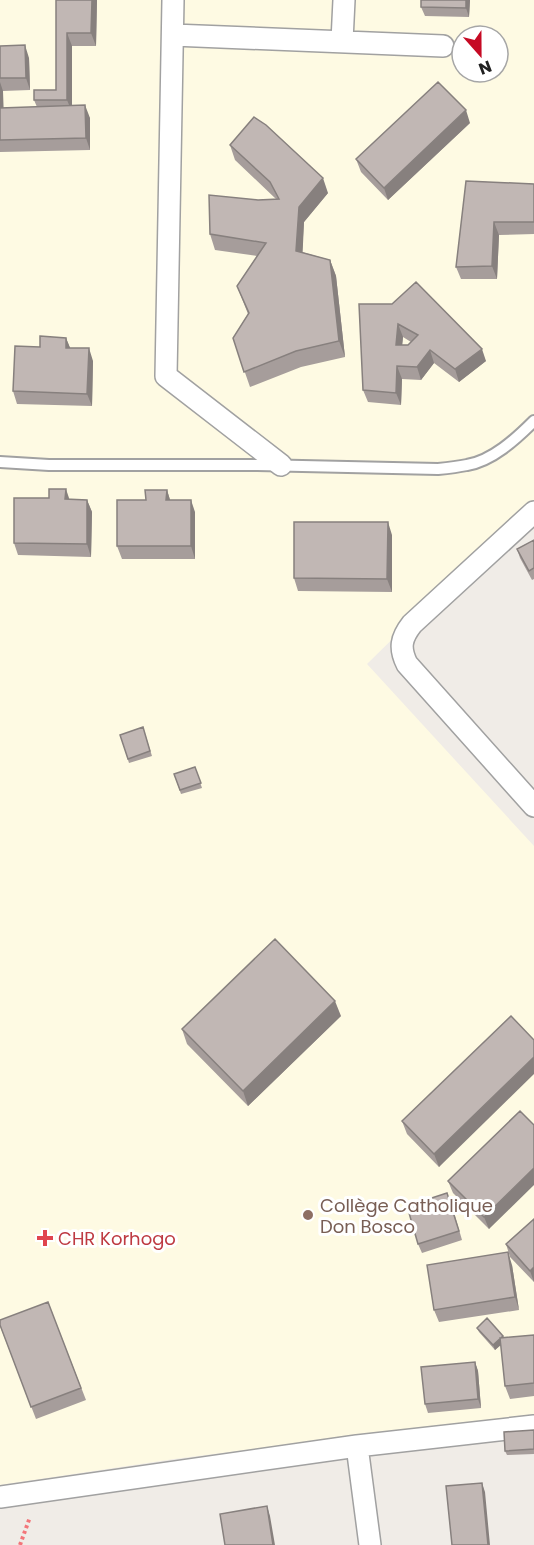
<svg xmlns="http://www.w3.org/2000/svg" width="534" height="1545" viewBox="0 0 534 1545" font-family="Poppins,sans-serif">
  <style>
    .education { fill: #fefae3; fill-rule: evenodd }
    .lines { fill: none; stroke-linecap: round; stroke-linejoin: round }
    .lane-casing { stroke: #a1a1a1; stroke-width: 14 }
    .street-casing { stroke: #a1a1a1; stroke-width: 24 }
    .path { stroke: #f37579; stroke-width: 4; stroke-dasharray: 3 3; stroke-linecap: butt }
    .lane { stroke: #fff; stroke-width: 10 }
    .street { stroke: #fff; stroke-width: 21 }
    .wall { fill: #a69d9b; fill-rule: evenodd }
    .shaded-wall { fill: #87807e }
    .building { fill: #c1b7b4; stroke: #87807e; stroke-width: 1.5; fill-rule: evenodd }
    .education-dot { fill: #8d6e63; stroke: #fff; stroke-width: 2 }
    .health-dot { fill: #e0444e; stroke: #fff; stroke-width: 2 }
    .labels { text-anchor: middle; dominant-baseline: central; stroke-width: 6; stroke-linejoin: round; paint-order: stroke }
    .education-label { font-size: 18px; fill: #785e54; stroke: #fff; text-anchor: start }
    .health-label { font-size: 18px; fill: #be3a42; stroke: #fff; text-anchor: start }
  </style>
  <rect width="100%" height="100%" fill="#f0ece7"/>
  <path class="education" d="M0,0H534V500L367,664L534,846V1414L174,1459L0,1485ZM462,36H498V72H462Z"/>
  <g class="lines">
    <defs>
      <path id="lane" d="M0,462L49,465H257L438,469C448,468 457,467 467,465C492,461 516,439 534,421"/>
      <path id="street" d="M173,0L166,376L281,465
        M173,35L443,46
        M342,41L344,0
        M534,512L412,624C401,638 399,648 407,664L534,806
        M357,1446L370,1545
        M0,1497L357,1446L534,1426"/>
    </defs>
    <use href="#lane" class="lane-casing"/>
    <use href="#street" class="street-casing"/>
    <path class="path" d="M20,1545L30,1517"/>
    <use href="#lane" class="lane"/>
    <use href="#street" class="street"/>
  </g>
  <path class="wall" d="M56,0H97L96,46H72V106L90,118V150L0,152V46L29,58L30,90L3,91V108L37,107L34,100L56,90Z
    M421,0H470L469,17L425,16L421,7Z
    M470,123L388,200L361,172L356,159Z
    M230,145L328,193L304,222L302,252L330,260L336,276L345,357L301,367L250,387L233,338L248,314L237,286L257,256L215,250L210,234L258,200L276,199L235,160Z
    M466,181L534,184V234L499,235L497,279H461L456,267Z
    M392,304L486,361L459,382L434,363L421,380L402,379L401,405L368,402L363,390ZM403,337L411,342L408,345H402Z
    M66,338L70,348L93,361L92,406L17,404L13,391Z
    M167,490L170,500L195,512V559H122L117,546L146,500Z
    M70,499L87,500L92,512L91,557L18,555L14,543Z
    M392,535V592L298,591L294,578Z
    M534,540V579L532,580L520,558L517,549Z
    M143,727L152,756L129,763L120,735Z
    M195,767L202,788L181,794L174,774Z
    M341,1016L248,1106L187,1044L182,1029Z
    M534,1040L439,1167L407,1134L402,1121Z
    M534,1125L489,1229L453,1193L448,1181Z
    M451,1202L462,1240L422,1253L418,1244Z
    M534,1219V1282L510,1257L506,1244Z
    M512,1265L519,1310L439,1322L434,1310Z
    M48,1302L86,1400L36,1419L0,1326Z
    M477,1328L503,1336L504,1338L534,1335V1396L510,1399L505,1386L501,1345L495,1350L479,1332Z
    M475,1362L478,1371L481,1408L428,1413L425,1404Z
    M534,1430V1454L507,1455L505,1451Z"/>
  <path class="shaded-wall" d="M92,0H97L96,46L91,33Z
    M466,0H470L469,17L466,8Z
    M67,33L72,46V112L67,100Z
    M25,45L29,58L30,90L26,78Z
    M0,82L3,91L4,120L0,110Z
    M85,105L90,118V150L86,138Z
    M466,110L470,123L388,200L384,188Z
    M323,178L328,193L304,222L302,266L296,251L299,207Z
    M494,222L499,235L497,279L492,266Z
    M330,260L336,276L345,357L339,341Z
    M398,324L403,337L401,358L396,345Z
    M66,338L71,350L66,348Z
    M89,348L93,361L92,406L87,394Z
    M482,349L486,361L459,382L455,369Z
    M430,350L434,363L421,380L417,367Z
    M397,366L402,379L401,405L396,393Z
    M66,489L70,501L65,499Z
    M167,490L171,503L166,500Z
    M87,500L92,512L91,557L87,544Z
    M191,500L195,512V559L191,546Z
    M388,522L392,535V592L387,579Z
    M335,1001L341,1016L248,1106L243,1091Z
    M534,1057V1074L439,1167L434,1154Z
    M534,1168V1185L489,1229L484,1217Z
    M508,1252L512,1265L519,1310L515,1297Z
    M534,1267V1282L530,1271Z
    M503,1336L505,1341L495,1350L493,1345Z
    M475,1362L478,1371L481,1408L478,1399Z
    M482,1483L485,1492L490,1545H488Z
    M267,1506L270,1516L275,1545H273Z"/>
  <path class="building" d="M56,0H92L91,33H67V100H34V90H56Z
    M421,0H466V8L421,7Z
    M25,45L26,78H0V46Z
    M438,82L466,110L384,188L356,159Z
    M85,105L86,138L0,140V108Z
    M254,117L266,125L323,178L299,207L296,251L330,260L339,341L296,351L244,372L233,338L249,313L237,286L266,243L210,234L209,195L258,200L279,199L270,182L230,145Z
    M466,181L534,184V222H494L492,266L456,267Z
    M416,282L482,349L455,369L430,350L417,367L397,366L396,393L363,390L359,304H392ZM398,324L418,335L408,345H396Z
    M40,336L66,338V348H89L87,394L13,391L15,346L40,347Z
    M49,489H66L65,499L87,500V544L14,543V498H49Z
    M145,490H167L166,500H191V546H117V500H146Z
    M294,522H388L387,579L294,578Z
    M534,540V568L529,571L517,549Z
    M143,727L150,751L128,759L120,735Z
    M195,767L201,783L180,790L174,774Z
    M275,939L335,1001L243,1091L182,1029Z
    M511,1016L534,1040V1057L434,1154L402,1121Z
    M520,1111L534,1125V1168L484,1217L448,1181Z
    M447,1193L459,1231L418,1244L407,1206Z
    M534,1219V1267L530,1271L506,1244Z
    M508,1252L515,1297L434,1310L427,1265Z
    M48,1302L81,1388L31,1407L0,1325V1320Z
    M487,1318L503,1336L493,1345L477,1328Z
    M534,1335V1383L505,1386L500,1338Z
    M475,1362L478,1399L425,1404L421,1367Z
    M534,1430V1449L505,1451L504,1432Z
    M482,1483L488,1545H452L446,1486Z
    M267,1506L273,1545H225L220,1514Z"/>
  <circle class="education-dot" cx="308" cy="1215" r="6"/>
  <path class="health-dot" d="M42 1229h6v6h6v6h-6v6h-6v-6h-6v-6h6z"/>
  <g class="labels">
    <g class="education-label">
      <text x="320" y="1205">Collège Catholique<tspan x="320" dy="21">Don Bosco</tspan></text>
    </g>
    <g class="health-label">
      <text x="58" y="1238">CHR Korhogo</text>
    </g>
  </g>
  <g transform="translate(480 54) rotate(159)"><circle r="28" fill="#ffffff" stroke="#a6a6a6" stroke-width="1.5"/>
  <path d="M0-4.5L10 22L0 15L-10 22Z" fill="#c60a24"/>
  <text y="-9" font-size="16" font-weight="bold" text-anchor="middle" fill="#202020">N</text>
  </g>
</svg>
